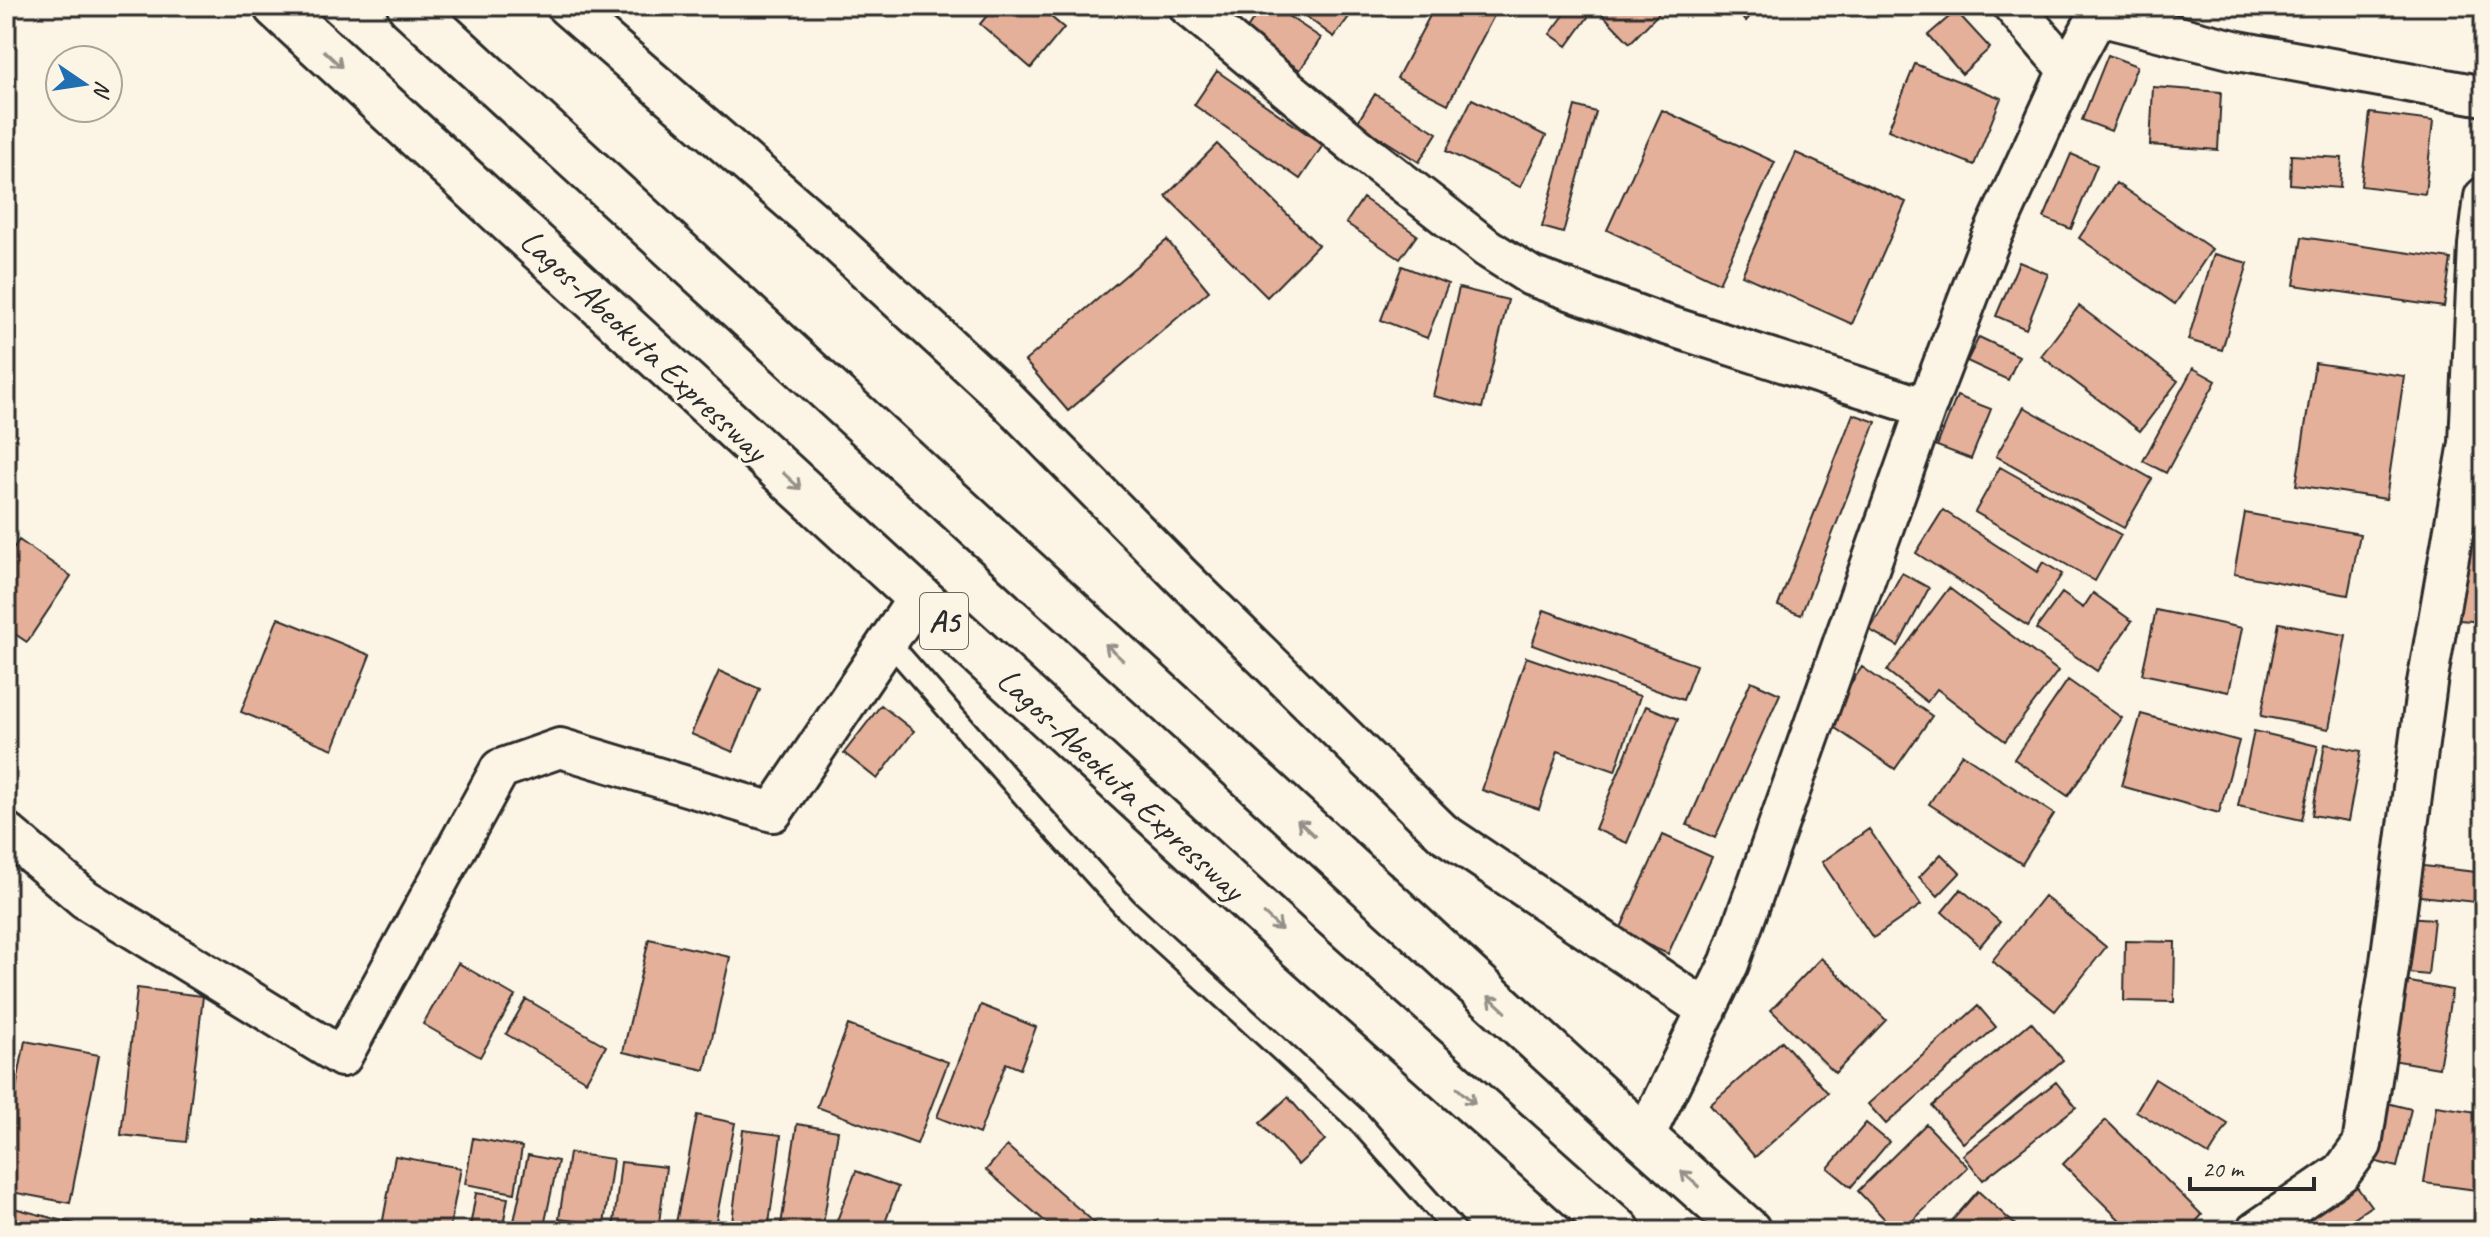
<svg xmlns="http://www.w3.org/2000/svg" width="2490" height="1237" viewBox="0 0 2490 1237" font-family="Caveat,sans-serif">
  <style>
    .building { fill: #e5b099; stroke: #2b2b2b; stroke-width: 2 }
    .lines { fill: none; stroke-linecap: round; stroke-linejoin: round }
    .service-casing { stroke: #2b2b2b; stroke-width: 26 }
    .minor-casing { stroke: #2b2b2b; stroke-width: 44 }
    .trunk-casing { stroke: #2b2b2b; stroke-width: 50 }
    .service { stroke: #fcf5e5; stroke-width: 20 }
    .minor { stroke: #fcf5e5; stroke-width: 38 }
    .trunk { stroke: #fcf5e5; stroke-width: 44 }
    .oneway { stroke: #949088 }
    .labels { text-anchor: middle; dominant-baseline: central; stroke-width: 6; stroke-linejoin: round; paint-order: stroke }
    .shield { fill: #fcf5e5; stroke: #6a6863; stroke-width: 2 }
    .shield-label { font-size: 32px; font-weight: bold; fill: #2b2b2b }
    .street-label { font-size: 34px; fill: #2b2b2b; stroke: #fcf5e5 }
  </style>
  <rect width="100%" height="100%" fill="#fcf5e5"/>
  <filter id="ink" filterUnits="userSpaceOnUse"><feTurbulence type="fractalNoise" baseFrequency=".0125" numOctaves="2"/><feDisplacementMap in="SourceGraphic" scale="16" xChannelSelector="R" yChannelSelector="G"/><feConvolveMatrix kernelMatrix="1 2 1 2 8 2 1 2 1" color-interpolation-filters="sRGB"/></filter>
  <g filter="url(#ink)">
    <path class="building" d="M995,6H1038L1064,28L1031,68L980,24Z
      M1262,6H1273L1321,38L1300,70L1245,32Z
      M1292,6H1357L1334,37Z
      M1435,6H1499L1448,104L1397,78Z
      M1571,6H1596L1567,46L1550,34Z
      M1610,6H1657L1661,11L1630,43L1602,14Z
      M1728,6H1759L1746,21Z
      M1956,11L1990,48L1962,74L1928,35Z
      M2108,55L2137,66L2111,131L2082,120Z
      M1915,64L2001,98L1974,165L1888,130Z
      M1217,71L1323,145L1300,179L1194,105Z
      M2153,87L2221,92L2218,150L2150,145Z
      M1375,94L1437,133L1419,162L1357,123Z
      M1472,99L1546,136L1520,187L1446,151Z
      M1575,106L1596,112L1563,233L1542,227Z
      M1662,110L1775,162L1719,283L1607,230Z
      M2370,113L2433,121L2425,194L2361,186Z
      M1217,144L1318,245L1267,297L1166,196Z
      M1796,153L1906,202L1852,324L1742,275Z
      M2071,154L2097,165L2071,229L2044,218Z
      M2291,155L2342,158L2340,188L2290,184Z
      M2116,183L2212,249L2175,304L2079,238Z
      M1363,198L1417,235L1400,259L1346,223Z
      M2302,237L2451,259L2444,307L2294,285Z
      M1167,240L1209,291L1068,411L1025,361Z
      M2214,254L2248,263L2222,350L2188,340Z
      M2019,262L2048,274L2026,329L1996,316Z
      M1402,266L1448,284L1427,338L1381,320Z
      M1459,288L1508,300L1482,408L1433,396Z
      M2079,306L2178,381L2140,431L2041,356Z
      M1979,337L2019,356L2008,380L1967,361Z
      M2315,363L2404,376L2386,499L2296,485Z
      M2193,368L2216,381L2166,473L2143,461Z
      M1957,396L1991,409L1971,459L1937,446Z
      M2024,407L2152,479L2124,528L1996,456Z
      M1853,414L1876,422L1801,615L1778,606Z
      M2000,467L2121,535L2095,581L1975,512Z
      M1943,510L2037,572L2043,562L2062,574L2028,626L1916,553Z
      M2245,513L2360,534L2348,595L2234,574Z
      M2468,519L2484,521V622L2459,620Z
      M19,540L71,576L27,642L6,628V559Z
      M1902,573L1929,588L1898,646L1870,630Z
      M1949,588L2058,671L2005,741L1937,689L1927,702L1887,671Z
      M2062,593L2083,608L2093,593L2132,621L2097,671L2036,629Z
      M1544,610L1696,665L1683,700L1532,645Z
      M2156,610L2242,628L2229,692L2142,674Z
      M278,618L370,655L333,749L241,712Z
      M2279,623L2346,635L2329,729L2261,716Z
      M1526,657L1640,696L1615,771L1558,751L1539,809L1482,790Z
      M1862,667L1932,716L1895,769L1825,721Z
      M719,671L760,689L733,752L691,734Z
      M2068,680L2122,718L2068,796L2014,759Z
      M1751,681L1780,694L1715,838L1687,825Z
      M881,705L914,731L877,779L844,753Z
      M1646,706L1678,719L1627,843L1595,829Z
      M2141,714L2239,741L2219,813L2121,786Z
      M2254,731L2318,746L2302,820L2238,806Z
      M2325,744L2361,751L2348,821L2312,815Z
      M1962,754L2054,814L2022,864L1929,804Z
      M1869,829L1921,905L1873,938L1822,862Z
      M1663,835L1712,857L1668,954L1619,932Z
      M1941,854L1960,873L1938,896L1919,877Z
      M2415,865L2484,873V903L2411,895Z
      M1961,889L2000,922L1980,946L1942,912Z
      M2044,896L2106,947L2055,1011L1992,961Z
      M2405,917L2434,919L2428,975L2399,972Z
      M649,939L730,957L705,1070L623,1052Z
      M2125,941L2175,942L2174,1002L2124,1001Z
      M1821,958L1886,1020L1835,1073L1771,1010Z
      M458,963L515,996L480,1057L423,1024Z
      M2400,980L2452,990L2439,1068L2386,1059Z
      M137,988L203,996L186,1142L121,1135Z
      M526,999L606,1046L586,1081L506,1034Z
      M981,1005L1036,1027L1020,1069L1006,1063L979,1134L937,1117Z
      M1978,1006L1996,1027L1886,1124L1868,1104Z
      M2031,1022L2063,1060L1963,1143L1932,1106Z
      M848,1025L948,1062L917,1144L817,1107Z
      M25,1041L99,1055L70,1203L6,1191V1141Z
      M1782,1041L1828,1093L1755,1157L1710,1105Z
      M2155,1079L2228,1124L2209,1155L2136,1111Z
      M2056,1082L2076,1107L1983,1180L1963,1155Z
      M1288,1097L1325,1140L1298,1165L1260,1123Z
      M2383,1102L2411,1109L2397,1167L2369,1160Z
      M2436,1106L2484,1113V1191L2424,1183Z
      M697,1115L735,1123L714,1231L676,1223Z
      M2106,1120L2202,1215L2187,1231H2131L2063,1164Z
      M1866,1123L1889,1142L1851,1187L1828,1168Z
      M797,1124L838,1131L822,1231H780Z
      M1926,1124L1968,1167L1902,1231H1896L1858,1191Z
      M743,1130L781,1135L768,1231H731Z
      M473,1138L522,1147L515,1193L465,1184Z
      M1007,1146L1104,1231H1056L986,1170Z
      M569,1153L613,1159L604,1225L559,1219Z
      M528,1155L558,1161L543,1231H512Z
      M395,1156L461,1168L449,1231H381Z
      M621,1162L666,1167L658,1231H613Z
      M856,1171L898,1187L882,1231H833Z
      M2351,1179L2371,1206L2335,1231H2318L2304,1212Z
      M1978,1191L2021,1230L2020,1231H1943Z
      M476,1193L508,1198L502,1231L470,1227Z
      M6,1206L75,1224L73,1231H6Z
      M253,1219L323,1231H251Z"/>
    <g class="lines">
      <defs>
        <path id="service" d="M888,641L1029,802L1126,909L1359,1122L1456,1231"/>
        <path id="minor" d="M566,6L809,217L1004,397L1181,576L1442,832L1707,1010
          M1188,6L1361,150L1487,248L1531,276L1657,322L1926,408
          M2013,6L2068,70
          M2099,16L2238,51L2484,96
          M6,832L85,899L342,1057L500,769L560,748L773,812L918,597
          M1644,1138L1729,964L1926,408L1990,241L2068,70L2103,6
          M2256,1231L2342,1172L2362,1145L2390,962L2427,683L2469,443L2478,245L2484,197"/>
        <path id="trunk" d="M276,6L1299,947L1618,1231
          M410,6L1644,1138L1748,1231"/>
      </defs>
      <use href="#service" class="service-casing"/>
      <use href="#minor" class="minor-casing"/>
      <use href="#trunk" class="trunk-casing"/>
      <use href="#service" class="service"/>
      <use href="#minor" class="minor"/>
      <use href="#trunk" class="trunk"/>
    </g>
    <defs><path id="oneway-shaft" d="M-6 0H5M1.5-3L5.5 0L1.5 3" fill="none" stroke-width="1.6" stroke-linecap="round" stroke-linejoin="round" transform="scale(2)"/></defs>
    <g class="oneway">
      <use href="#oneway-shaft" transform="translate(333 59) rotate(43)"/>
      <use href="#oneway-shaft" transform="translate(792 481) rotate(43)"/>
      <use href="#oneway-shaft" transform="translate(1114 652) rotate(-137)"/>
      <use href="#oneway-shaft" transform="translate(1306 828) rotate(-137)"/>
      <use href="#oneway-shaft" transform="translate(1273 922) rotate(43)"/>
      <use href="#oneway-shaft" transform="translate(1497 1004) rotate(-137)"/>
      <use href="#oneway-shaft" transform="translate(1466 1096) rotate(42)"/>
      <use href="#oneway-shaft" transform="translate(1690 1179) rotate(-138)"/>
    </g>
  </g>
  <g class="labels">
    <rect class="shield" x="920" y="593" width="48" height="56" rx="6"/>
    <g class="shield-label">
      <text x="944" y="621">A5</text>
    </g>
    <g class="street-label">
      <text transform="translate(644 345) rotate(43)">Lagos-Abeokuta Expressway</text>
      <text transform="translate(1121 784) rotate(43)">Lagos-Abeokuta Expressway</text>
    </g>
  </g>
  <rect width="2490" height="1237" fill="none" stroke="#fcf5e5" stroke-width="32"/>
  <rect x="16" y="16" width="2458" height="1205" fill="none" stroke="#2b2b2b" stroke-width="3" filter="url(#ink)"/>
  <g transform="translate(84 84) rotate(103)"><circle r="38" fill="#fcf5e5" stroke="#a8a49b" stroke-width="2"/>
  <path d="M0-6L14 30L0 20L-14 30Z" fill="#1f6fb2"/>
  <text y="-12" font-size="22" font-weight="bold" text-anchor="middle" fill="#2b2b2b">N</text>
  </g>
  <path d="M2190 1177v12h124v-12" fill="none" stroke="#2b2b2b" stroke-width="4"/>
  <text x="2202" y="1177" font-size="24" fill="#2b2b2b" stroke="#fcf5e5" stroke-width="6" paint-order="stroke">20 m</text>
</svg>
